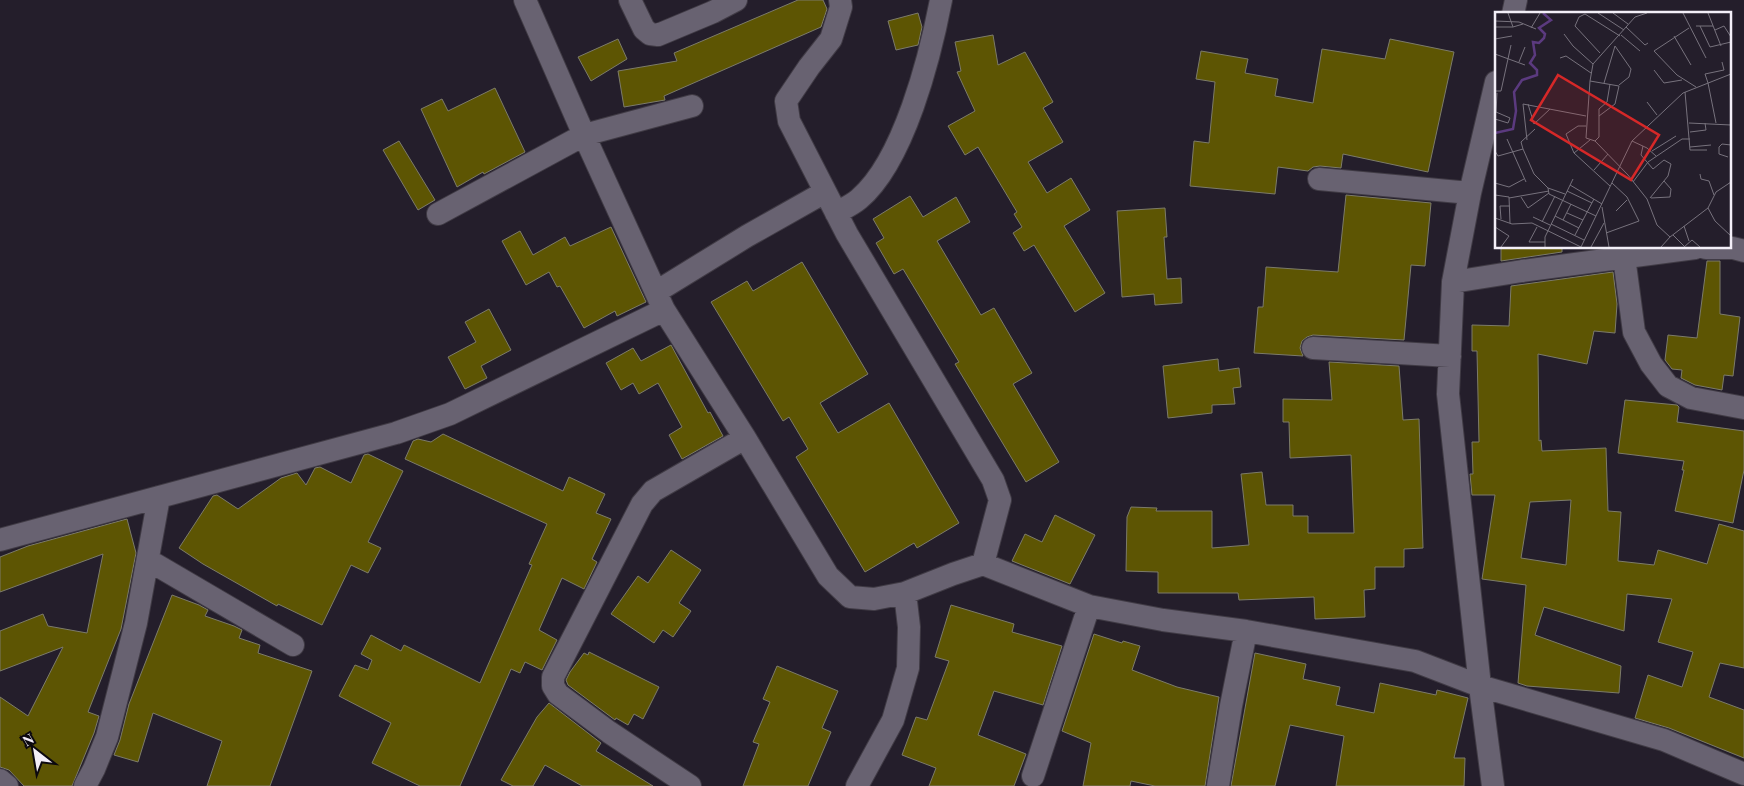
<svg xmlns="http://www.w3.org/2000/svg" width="1744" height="786" viewBox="0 0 1744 786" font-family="'Playfair Display',serif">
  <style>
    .building { fill: #5d5503; stroke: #7c7b6a; fill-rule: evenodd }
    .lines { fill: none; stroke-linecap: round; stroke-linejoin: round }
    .minor-casing { stroke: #403b45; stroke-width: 24 }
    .minor { stroke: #686271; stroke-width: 22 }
    .inset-river { fill: none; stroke: #5b3a7f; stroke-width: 2.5 }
    .inset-road { fill: none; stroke: #77727d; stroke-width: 1 }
    .view { fill: #d62828; fill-opacity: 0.15; stroke: #d62828; stroke-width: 2.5 }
    .inset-edge { fill: none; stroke: #f3eff8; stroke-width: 2.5 }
  </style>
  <rect width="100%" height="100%" fill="#241e2b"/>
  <path class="building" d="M798,0H823L827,9L821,27L664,96L665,100L624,107L618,71L677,61L674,53Z
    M918,13L922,27L918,45L896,50L888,21Z
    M993,35L998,65L1025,52L1053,102L1043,108L1063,142L1028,162L1047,193L1071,178L1090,210L1064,226L1105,293L1075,312L1034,245L1024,251L1013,233L1022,227L1014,214L1017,212L978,147L965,155L948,126L975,111L957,72L961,71L955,42Z
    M618,39L627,59L591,81L578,57Z
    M1390,39L1454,52L1428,172L1343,154L1341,168L1320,166L1313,167L1308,171L1278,167L1275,194L1190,186L1194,141L1209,143L1215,82L1196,79L1201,51L1248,59L1245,73L1278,79L1275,96L1313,103L1322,49L1385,59Z
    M495,88L525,152L484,174L483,172L457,187L421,109L442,99L448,111Z
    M399,141L435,200L418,210L383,150Z
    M1346,195L1431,203L1425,266L1411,265L1404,340L1313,335L1307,337L1302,341L1300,348L1303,356L1254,353L1258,307H1263L1266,267L1338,272Z
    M910,196L923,217L956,197L970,222L937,241L981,315L994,308L1032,373L1013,384L1059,462L1026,482L955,364L959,362L903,269L894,274L876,243L884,238L873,219Z
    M1165,208L1167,237H1164L1167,279L1181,278L1182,303L1155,305L1154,294L1122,297L1117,211Z
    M611,227L646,302L617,316L615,311L584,328L560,286L557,287L549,272L526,285L502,241L520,231L533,255L565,237L570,246Z
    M1501,248H1562V252L1501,261Z
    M1707,261H1720V314L1740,317L1733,376L1724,375L1722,390L1695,385L1681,378L1682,370L1672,369L1665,360L1668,335L1697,338Z
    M802,262L868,374L820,403L838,433L889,403L959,523L917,548L914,543L865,572L796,457L808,449L789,417L783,421L711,302L747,281L753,291Z
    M1613,272L1617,304L1615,333L1594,331L1587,364L1538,354L1539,441L1541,440L1542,451L1606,448L1608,511L1621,512L1618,561L1654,565L1658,550L1707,564L1719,524L1744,531V668L1720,663L1709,697L1744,710V758L1669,728L1635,718L1648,675L1682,687L1693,652L1658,642L1672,599L1627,594L1624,631L1544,607L1535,635L1621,666L1619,693L1527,686L1518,683L1526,585L1482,579L1495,495H1472L1470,474H1473L1472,442H1479L1477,351H1472V325L1509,326L1511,286ZM1571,500L1566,565L1521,558L1530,502Z
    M489,309L511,350L481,366L487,378L465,389L448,357L476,342L465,322Z
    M671,345L708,413L710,412L723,436L682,459L669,435L682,427L658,383L639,394L633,383L621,390L606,363L633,348L641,361Z
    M1218,359L1219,371L1239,368L1241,387L1233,388L1235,404L1212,405V413L1168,418L1163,366Z
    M1329,362L1399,366L1403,420L1419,419L1423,548L1404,549V567H1375V589L1364,590L1365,617L1315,619L1314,597L1239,600L1238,593H1158V572L1126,571L1127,517L1131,507L1157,508L1156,511H1212V548L1249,545L1241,474L1262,472L1266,505H1293V516H1308V533H1354L1351,455L1290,458L1289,422H1283V399L1332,400Z
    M1625,400L1677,405L1679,407L1677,422L1744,431V470L1733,523L1675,511L1684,470H1682L1684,461L1618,453Z
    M443,434L563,491L569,477L605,494L596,513L611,519L592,559L597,562L584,589L562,578L539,630L557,640L542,670L525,662L520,673L511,669L460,786H420L372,763L391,723L339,696L355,665L368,670L372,660L361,654L371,635L401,651L404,645L480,683L532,565L529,564L547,524L405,459L413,441L418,439L431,442Z
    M368,454L403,471L368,542L381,548L368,573L351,565L322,625L278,604L277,606L203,564L179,548L213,496L217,495L238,509L281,478L297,473L306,485L315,468L320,467L351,483L364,455Z
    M1055,515L1095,535L1070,584L1012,561L1025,534L1042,542Z
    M127,519L136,553L121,629L88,712L99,716L94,733L72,786H24L9,770L0,767V697L28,716L63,647L0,671V631L43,614L48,626L87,633L103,554L0,592V557L28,546Z
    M671,550L701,570L679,603L691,611L673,637L663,630L654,643L611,614L638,576L648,583Z
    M172,595L199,605L208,610L205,616L234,626L242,630L239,638L260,645L258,653L312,671L270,786H207L222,741L153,713L138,762L114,755L120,740L129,704Z
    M951,605L1014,624L1012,632L1062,646L1043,705L994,691L978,735L1026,754L1014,786H929L936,768L902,755L916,717L927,720L949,661L935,657Z
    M1094,634L1122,643L1123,641L1140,646L1132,670L1177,687L1219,697L1205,786H1155L1131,781L1130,786H1083L1091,743L1062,731Z
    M589,652L659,687L643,719L634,714L628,725L616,718L615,720L568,685L566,680L570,672L584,653L588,655Z
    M1255,653L1306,664L1303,679L1340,687L1336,705L1374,713L1380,683L1436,695L1437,690L1468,698L1454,758H1465L1464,786H1336L1344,736L1290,725L1275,786H1231Z
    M777,666L838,691L822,728L831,732L808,786H743L759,744L753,742L770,702L763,699Z
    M549,703L601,743L596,751L653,786H582L545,765L533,786H513L501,780L537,717Z"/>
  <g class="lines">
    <defs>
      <path id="minor" d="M525,0L584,135L664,310L745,438L828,576L850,597L874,599L905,593L953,574L983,564L1089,606L1163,620L1246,631L1415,661L1480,686L1664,740L1744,774
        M630,0L644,29L650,34L658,35L713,12L736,0
        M840,0L841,7L831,39L809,67L786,101L789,121L847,234L993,480L1000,500L983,564
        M1513,14L1516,0
        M1319,179L1470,193
        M836,213C843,209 852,205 859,199C904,161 930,57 941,0
        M438,214L584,135L692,106
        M1706,248H1733L1744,251
        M1624,257L1634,332L1651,364L1668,386L1691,398L1744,408
        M1453,282L1522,271L1695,248
        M656,292L747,236L825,192
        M1313,348L1450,356
        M0,540L396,433L450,414L664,310
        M148,560L293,645
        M1033,776L1089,606
        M0,780L7,786
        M85,786L94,769L107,737L136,623L159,497
        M690,786L609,732L558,694L553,686V677L642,504L653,491L745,438
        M857,786L893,720L908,668L909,627L905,593
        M1218,786L1231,706L1246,631
        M1493,786L1480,686L1448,394L1453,282L1470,193L1496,82"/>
    </defs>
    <use href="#minor" class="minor-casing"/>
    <use href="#minor" class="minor"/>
  </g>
  <g transform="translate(1495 12)">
    <rect width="236" height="236" fill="#241e2b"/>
    <path class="inset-river" d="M0,121L18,117L21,99L19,80L27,68L42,63V58L35,51L40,43L38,30L44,31L49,26L50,22L44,16L56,8L48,1"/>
    <path class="inset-road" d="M13,1L18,15L28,12M103,1L129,18M118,1L133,12M188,1L211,46M213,1L226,34M0,9L24,10L41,17M201,14H218M205,14L215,35L236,30M0,15H18M131,15L150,33L153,31M36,16L45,1M194,16L159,39L182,63L201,75M220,18L229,14L236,25M69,22L78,34L98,52M126,23L145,39M179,24L196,53M0,29V27L17,24M120,34L136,57L134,65L124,73M105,41L80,14L84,5L90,2L125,24M0,42L30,53M65,46L71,44L96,61M24,50L30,35M159,58L169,71L187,68M95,69L91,126L100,129L133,163L152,187L162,213L175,225M109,71L120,34M213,71L221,111M213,71L210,62L229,58L227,50M0,79H6L16,33M190,80L195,138H212M152,90L162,103M33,92L39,112L55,97M104,104L120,92L124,74L95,69L98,52L140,5L152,1M0,107L13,111L15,106L1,100L2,81M194,111L236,113M91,114H83L71,122L79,141L115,174M195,120L211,118L210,111M12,127L31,170M32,128L28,92L91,104M100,129L104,125V97L112,90L115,72M137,129L152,136L161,144M148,134L146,143L158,157L169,148L176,152L173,164L155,186M195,135L216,133M28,137L26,130L40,117M0,139L3,144L28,137L39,162L53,176L54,182L101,204M157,139L181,124M79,141L95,128M233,145L224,142V135L227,132L236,133M99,158L113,142M205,162L206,167L214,169L219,183M138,170L153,150L187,127H195M0,171L14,175L29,167M75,173L107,192M53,176L70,182M72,179L97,191M0,183L14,185L15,211M26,185L33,196L54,181M14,186L54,179M156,186L175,185L176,177L169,169M107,195L114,235M213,196L220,209L236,224M121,199L132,188M72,201L88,208M60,204L84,216M38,205L55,213M0,206L17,212L37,211L86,235M6,207L5,194H15M68,208L76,192M47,210L60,184M56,212L89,228M189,214L194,229M0,215L14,224L6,235M42,215L34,230H50M111,221L144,209L132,185L117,171M80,223L99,187M178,223L189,234M50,235V225L78,167M86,235L137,129L188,81L236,62M96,235L109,211M166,235L175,225L213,196L221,180L236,170M189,235L197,228L205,235"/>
    <path class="view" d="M63,63L164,123L136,168L36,108Z"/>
    <rect width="236" height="236" class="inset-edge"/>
  </g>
  <g transform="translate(35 751) rotate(329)" stroke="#0c090f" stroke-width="4" paint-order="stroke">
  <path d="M0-4L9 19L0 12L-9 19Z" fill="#f3eff8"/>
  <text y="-8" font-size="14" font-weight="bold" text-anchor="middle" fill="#f3eff8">N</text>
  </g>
</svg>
